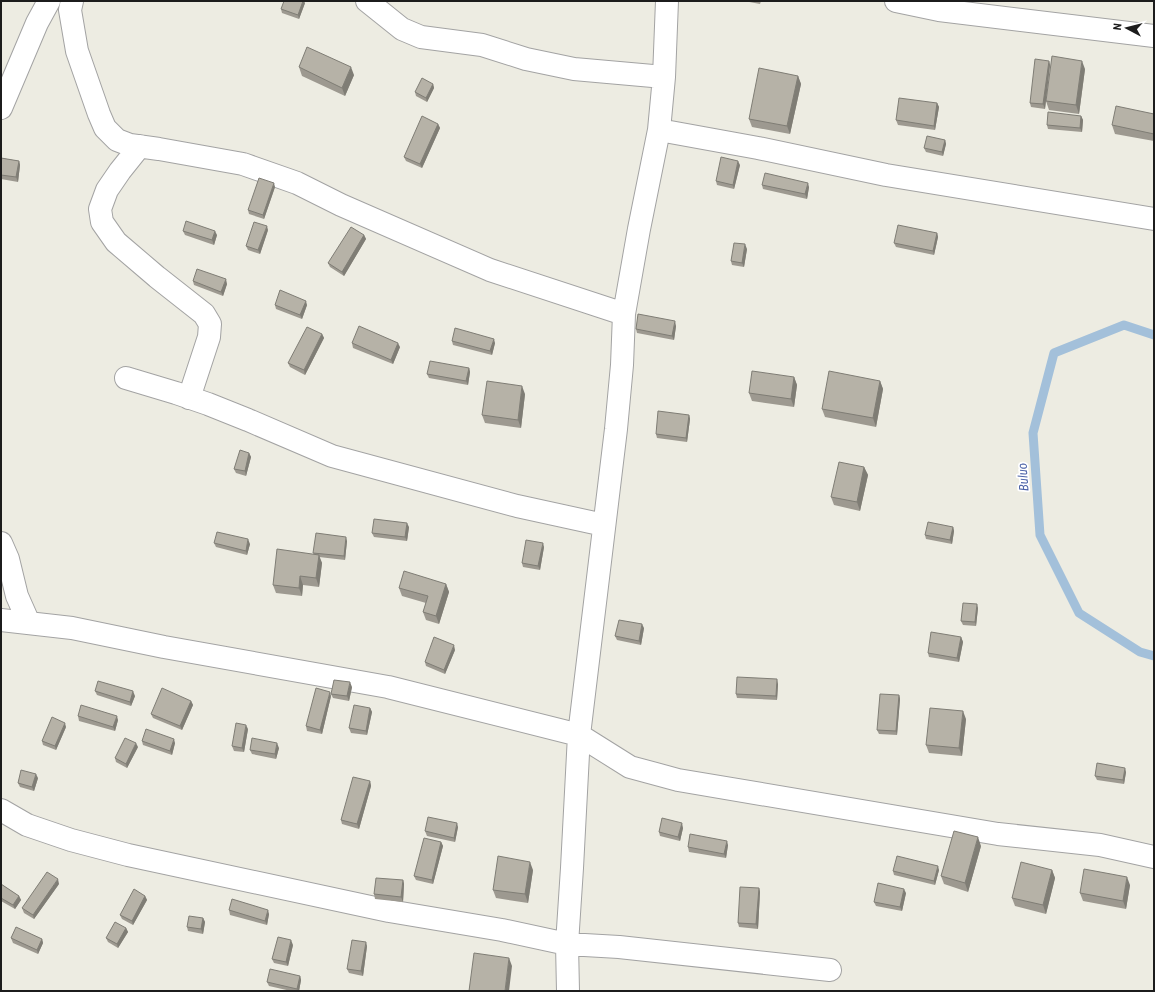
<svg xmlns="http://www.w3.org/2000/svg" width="1155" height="992" viewBox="0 0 1155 992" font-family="'Roboto Condensed',sans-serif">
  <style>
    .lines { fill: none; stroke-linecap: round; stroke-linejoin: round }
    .stream { stroke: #a3c0da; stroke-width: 9 }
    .minor-casing { stroke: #a3a3a3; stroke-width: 24 }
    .minor { stroke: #fff; stroke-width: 22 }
    .wall { fill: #9d9990 }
    .shaded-wall { fill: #7f7d75 }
    .building { fill: #b6b2a7; stroke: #7f7d75 }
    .labels { text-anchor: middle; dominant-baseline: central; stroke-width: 3.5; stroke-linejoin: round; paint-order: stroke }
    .water-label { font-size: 13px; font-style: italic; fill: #4c63a8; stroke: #fff }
  </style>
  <rect width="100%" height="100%" fill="#edece2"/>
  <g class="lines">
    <path class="stream" d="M1154,335L1124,325L1054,353L1033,433L1040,535L1079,613L1140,652L1154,656"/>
    <defs>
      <path id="minor" d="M72,1L70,10L77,51L99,114L105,128L117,140L130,145L159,149L243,164L297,183L341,205L490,270L624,314
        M367,1L402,29L421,37L482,45L526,59L574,69L664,77
        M896,1L939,10L1154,36
        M1,108L37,23L49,1
        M659,130L758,148L886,175L1154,219
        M140,146L120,171L107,190L100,209L102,222L116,242L157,277L204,314L210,324L209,337L189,398
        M126,378L176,393L208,404L248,420L332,456L517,506L604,525
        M1,543L8,559L17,596L29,623
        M1,620L72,628L164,647L388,687L579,735L630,767L678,780L998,834L1100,845L1154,857
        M1,810L27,825L71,840L128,855L389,911L502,930L567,944L619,947L830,970
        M568,991L567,944L572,868L579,735L616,429L622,365L624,314L639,229L659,130L664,77L667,1"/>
    </defs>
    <use href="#minor" class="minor-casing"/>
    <use href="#minor" class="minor"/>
  </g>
  <path class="wall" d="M744,1H761L760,4Z
    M305,3L299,19L282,13L281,9Z
    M1049,61L1050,65L1045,109L1031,107L1030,103Z
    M299,67L354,75L345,96L302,76Z
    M1085,69L1079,114L1049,110L1046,101Z
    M798,76L801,84L790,134L752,127L749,119Z
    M433,84L434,88L427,102L416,96L415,92Z
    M937,103L939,107L935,130L898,125L896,120Z
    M1154,114V141L1115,134L1112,125Z
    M1081,116L1083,120L1082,132L1048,129L1047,125Z
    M438,124L440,128L422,168L406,161L404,157Z
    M945,140L946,144L943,156L926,152L924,148Z
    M1,158L19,161L20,165L18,182L1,179Z
    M740,165L734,189L717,185L716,181Z
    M762,185L809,187L807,199L763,189Z
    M275,187L264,219L249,214L248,210Z
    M268,230L260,254L248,250L246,246Z
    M183,231L217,235L214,245L185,235Z
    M937,233L938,237L934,255L896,247L894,243Z
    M364,235L366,239L344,276L330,267L328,263Z
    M747,249L744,267L732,265L731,261Z
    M193,281L227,284L223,296L194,285Z
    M275,305H307L302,319L276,309Z
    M676,326L674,340L637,333L636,329Z
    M322,334L324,338L305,375L290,367L288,363Z
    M452,341L495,343L492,355L453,345Z
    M352,343L400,347L393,364L353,348Z
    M469,368L470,372L468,385L429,378L427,374Z
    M794,377L797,385L794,407L752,401L749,393Z
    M880,381L883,389L876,427L825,417L822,409Z
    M525,394L521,428L485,423L482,415Z
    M689,415L690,419L687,442L657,438L656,434Z
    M249,453L251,457L246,476L236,473L234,469Z
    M864,467L868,475L860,511L834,505L831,497Z
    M409,527L407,541L374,537L372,533Z
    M953,527L954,531L952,544L926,539L925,535Z
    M347,541L345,560L319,557L322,563L319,587L303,585L302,596L276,593L273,585L314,554L313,553Z
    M214,543L250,544L247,555L216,547Z
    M544,547L540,570L523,567L522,563Z
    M446,584L449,592L439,624L426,620L423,612L426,603L402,596L399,588Z
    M978,608L976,626L963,625L961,621Z
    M644,628L641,645L617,640L615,636Z
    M961,637L963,642L959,662L929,657L928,653Z
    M455,650L445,674L426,666L425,662Z
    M778,684L777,700L737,698L736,694Z
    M352,687L349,701L333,698L331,694Z
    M95,691L135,696L131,706L97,695Z
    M899,695L900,699L897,735L879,734L877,730Z
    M331,696L322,734L307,731L306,726Z
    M191,701L193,705L182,730L153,718L151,714Z
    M370,708L372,712L367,735L351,733L349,728Z
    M78,716L118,720L115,731L79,721Z
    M966,719L962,756L929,753L926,745Z
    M66,727L56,750L43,745L42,741Z
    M248,729L244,752L234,751L232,746Z
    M142,741L175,743L172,755L143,745Z
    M138,747L127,768L116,762L115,758Z
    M279,748L276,759L252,754L250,750Z
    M1126,772L1124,784L1097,780L1095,776Z
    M38,778L34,791L20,787L18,783Z
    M370,781L371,786L359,829L342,824L341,820Z
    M458,827L455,842L427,836L425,831Z
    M683,828L680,841L660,836L659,832Z
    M441,842L443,846L433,884L416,880L414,876Z
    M728,845L726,858L689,852L688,847Z
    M981,846L968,892L944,884L941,876Z
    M533,870L528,903L496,898L493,890Z
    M939,870L935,885L894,875L893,871Z
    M1052,870L1055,878L1046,914L1015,906L1012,898Z
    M403,880L404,884L403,902L375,899L374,894Z
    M1,884L19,896L21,900L15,909L1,901Z
    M59,884L34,919L24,913L22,908Z
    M1130,885L1126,909L1083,901L1080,893Z
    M759,888L760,892L758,929L739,927L738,923Z
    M906,893L902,911L876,906L874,902Z
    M145,896L147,900L133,925L122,919L120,915Z
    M229,910L269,914L267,925L230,915Z
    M203,918L205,922L203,934L188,931L187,927Z
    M126,928L128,932L118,948L108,942L106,938Z
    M11,938L42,939L43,943L38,954L13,943Z
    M293,945L288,966L274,963L272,959Z
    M367,946L363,976L349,973L347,969Z
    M300,976L301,980L299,991H291L269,986L267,982Z"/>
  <path class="shaded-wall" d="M303,1H304L305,3L299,19L298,15Z
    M1049,61L1050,65L1045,109L1043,104Z
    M1082,61L1085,69L1079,114L1076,105Z
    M351,67L354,75L345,96L342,88Z
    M798,76L801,84L790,134L787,126Z
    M433,84L434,88L427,102L426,98Z
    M937,103L939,107L935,130L934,126Z
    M1081,116L1083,120L1082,132L1080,128Z
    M438,124L440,128L422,168L420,164Z
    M945,140L946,144L943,156L942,152Z
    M19,161L20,165L18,182L16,177Z
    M738,161L740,165L734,189L733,185Z
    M274,183L275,187L264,219L263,215Z
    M808,183L809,187L807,199L805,194Z
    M267,226L268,230L260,254L258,250Z
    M215,231L217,235L214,245L212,240Z
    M937,233L938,237L934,255L933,251Z
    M364,235L366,239L344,276L342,272Z
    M745,244L747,249L744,267L742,263Z
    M226,279L227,284L223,296L221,292Z
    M306,301L307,305L302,319L300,315Z
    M675,321L676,326L674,340L672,336Z
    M322,334L324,338L305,375L304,370Z
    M494,339L495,343L492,355L490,351Z
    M398,343L400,347L393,364L391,360Z
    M469,368L470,372L468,385L466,381Z
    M794,377L797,385L794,407L791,399Z
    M880,381L883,389L876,427L873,418Z
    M522,386L525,394L521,428L518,420Z
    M689,415L690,419L687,442L686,438Z
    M249,453L251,457L246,476L245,471Z
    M864,467L868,475L860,511L857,502Z
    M407,523L409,527L407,541L405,537Z
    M953,527L954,531L952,544L950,540Z
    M346,537L347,541L345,560L344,556Z
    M248,539L250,544L247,555L246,551Z
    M543,543L544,547L540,570L538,566Z
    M319,555L322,563L319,587L316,578Z
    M300,576L303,585L302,596L299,588Z
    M446,584L449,592L439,624L436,616Z
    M977,604L978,608L976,626L975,622Z
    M642,624L644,628L641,645L639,641Z
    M961,637L963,642L959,662L957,658Z
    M454,645L455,650L445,674L444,670Z
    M777,679L778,684L777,700L776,696Z
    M350,682L352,687L349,701L347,696Z
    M133,691L135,696L131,706L130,702Z
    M330,692L331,696L322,734L320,730Z
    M899,695L900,699L897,735L896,731Z
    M191,701L193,705L182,730L180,726Z
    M370,708L372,712L367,735L366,731Z
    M963,711L966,719L962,756L959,748Z
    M117,716L118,720L115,731L113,727Z
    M65,723L66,727L56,750L55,746Z
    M246,725L248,729L244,752L242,748Z
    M174,739L175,743L172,755L170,751Z
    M136,743L138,747L127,768L126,764Z
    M277,743L279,748L276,759L275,754Z
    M1125,768L1126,772L1124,784L1123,780Z
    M36,774L38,778L34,791L32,787Z
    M370,781L371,786L359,829L357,824Z
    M457,823L458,827L455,842L454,838Z
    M682,823L683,828L680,841L678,837Z
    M978,837L981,846L968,892L965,883Z
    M727,841L728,845L726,858L724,854Z
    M441,842L443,846L433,884L432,880Z
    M530,862L533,870L528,903L525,894Z
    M938,866L939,870L935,885L934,881Z
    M1052,870L1055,878L1046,914L1043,905Z
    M1127,877L1130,885L1126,909L1123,901Z
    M58,879L59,884L34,919L33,915Z
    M403,880L404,884L403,902L401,897Z
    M759,888L760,892L758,929L756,924Z
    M904,889L906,893L902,911L900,907Z
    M19,896L21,900L15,909L13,905Z
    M145,896L147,900L133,925L132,921Z
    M268,910L269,914L267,925L265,921Z
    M203,918L205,922L203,934L201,929Z
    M126,928L128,932L118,948L117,944Z
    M42,939L43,943L38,954L37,950Z
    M291,940L293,945L288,966L286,962Z
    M366,942L367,946L363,976L361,971Z
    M509,958L512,966L509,991H505Z
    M300,976L301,980L299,991H298L297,989Z"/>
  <path class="building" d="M284,1H303L298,15L281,9Z
    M307,47L351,67L342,88L299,67Z
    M1052,56L1082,61L1076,105L1046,101Z
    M1035,59L1049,61L1043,104L1030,103Z
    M759,68L798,76L787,126L749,119Z
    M422,78L433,84L426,98L415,92Z
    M899,98L937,103L934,126L896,120Z
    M1116,106L1154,114V134L1112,125Z
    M1048,112L1081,116L1080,128L1047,125Z
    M422,116L438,124L420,164L404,157Z
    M927,136L945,140L942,152L924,148Z
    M721,157L738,161L733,185L716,181Z
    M1,158L19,161L16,177L1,175Z
    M765,173L808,183L805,194L762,185Z
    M259,178L274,183L263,215L248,210Z
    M186,221L215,231L212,240L183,231Z
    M254,222L267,226L258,250L246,246Z
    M898,225L937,233L933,251L894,243Z
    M351,227L364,235L342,272L328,263Z
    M734,243L745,244L742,263L731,261Z
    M197,269L226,279L221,292L193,281Z
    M280,290L306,301L300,315L275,305Z
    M638,314L675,321L672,336L636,329Z
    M359,326L398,343L391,360L352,343Z
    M307,327L322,334L304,370L288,363Z
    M455,328L494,339L490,351L452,341Z
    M430,361L469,368L466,381L427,374Z
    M752,371L794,377L791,399L749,393Z
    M829,371L880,381L873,418L822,409Z
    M487,381L522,386L518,420L482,415Z
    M658,411L689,415L686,438L656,434Z
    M240,450L249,453L245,471L234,469Z
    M839,462L864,467L857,502L831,497Z
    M374,519L407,523L405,537L372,533Z
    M928,522L953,527L950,540L925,535Z
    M217,532L248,539L246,551L214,543Z
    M316,533L346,537L344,556L313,553Z
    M526,540L543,543L538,566L522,563Z
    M277,549L319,555L316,578L300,576L299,588L273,585Z
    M404,571L446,584L436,616L423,612L428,596L399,588Z
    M963,603L977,604L975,622L961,621Z
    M619,620L642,624L639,641L615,636Z
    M931,632L961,637L957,658L928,653Z
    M434,637L454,645L444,670L425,662Z
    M737,677L777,679L776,696L736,694Z
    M334,680L350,682L347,696L331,694Z
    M98,681L133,691L130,702L95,691Z
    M162,688L191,701L180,726L151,714Z
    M316,688L330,692L320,730L306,726Z
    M880,694L899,695L896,731L877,730Z
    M81,705L117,716L113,727L78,716Z
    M354,705L370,708L366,731L349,728Z
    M930,708L963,711L959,748L926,745Z
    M52,717L65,723L55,746L42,741Z
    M236,723L246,725L242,748L232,746Z
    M146,729L174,739L170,751L142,741Z
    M125,738L136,743L126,764L115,758Z
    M252,738L277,743L275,754L250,750Z
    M1097,763L1125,768L1123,780L1095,776Z
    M21,770L36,774L32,787L18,783Z
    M353,777L370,781L357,824L341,820Z
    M428,817L457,823L454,838L425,831Z
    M662,818L682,823L678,837L659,832Z
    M954,831L978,837L965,883L941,876Z
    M690,834L727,841L724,854L688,847Z
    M424,838L441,842L432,880L414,876Z
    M498,856L530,862L525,894L493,890Z
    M897,856L938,866L934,881L893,871Z
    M1021,862L1052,870L1043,905L1012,898Z
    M1084,869L1127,877L1123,901L1080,893Z
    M47,872L58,879L33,915L22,908Z
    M376,878L403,880L401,897L374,894Z
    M878,883L904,889L900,907L874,902Z
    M1,884L19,896L13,905L1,898Z
    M740,887L759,888L756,924L738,923Z
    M134,889L145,896L132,921L120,915Z
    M232,899L268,910L265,921L229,910Z
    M189,916L203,918L201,929L187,927Z
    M115,922L126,928L117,944L106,938Z
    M16,927L42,939L37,950L11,938Z
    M278,937L291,940L286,962L272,959Z
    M352,940L366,942L361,971L347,969Z
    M474,953L509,958L505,991H469Z
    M270,969L300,976L297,989L267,982Z"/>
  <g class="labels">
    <g class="water-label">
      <text transform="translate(1023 477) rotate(-94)">Buluo</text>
    </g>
  </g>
  <rect width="1155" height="992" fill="none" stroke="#1c1c1c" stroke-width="4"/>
  <g transform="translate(1127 28) rotate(277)" stroke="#ffffff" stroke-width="3" paint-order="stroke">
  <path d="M0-3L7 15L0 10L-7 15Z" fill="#1c1c1c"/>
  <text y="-6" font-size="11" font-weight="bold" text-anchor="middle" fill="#1c1c1c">N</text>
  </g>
</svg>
